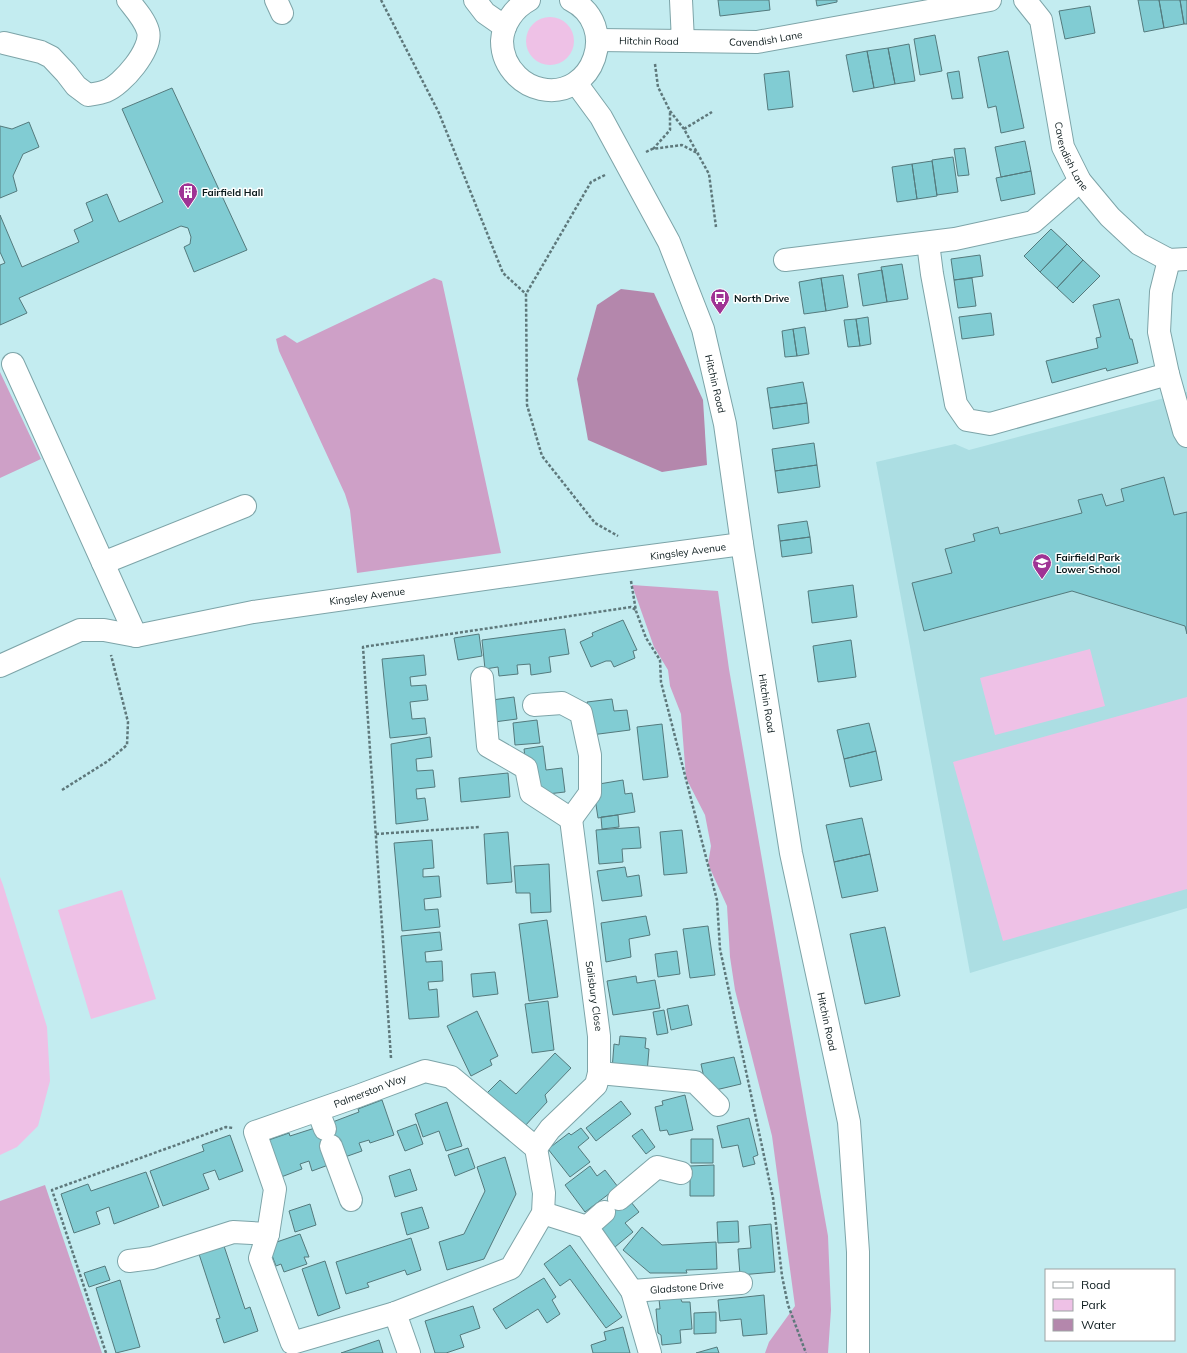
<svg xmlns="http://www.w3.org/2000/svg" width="1187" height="1353" viewBox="0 0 1187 1353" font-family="Mulish,sans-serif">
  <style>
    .built { fill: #acdee3 }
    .green { fill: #eec1e6 }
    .forest { fill: #cea0c7 }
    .water { fill: #b487ac }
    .building { fill: #81ccd3; stroke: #547a7d }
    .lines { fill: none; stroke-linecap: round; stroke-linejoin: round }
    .minor-casing { stroke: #7da4a8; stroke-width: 24 }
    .path { stroke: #5e787b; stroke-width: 2.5; stroke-dasharray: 3 2; stroke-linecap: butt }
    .minor { stroke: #fff; stroke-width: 22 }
    .labels { text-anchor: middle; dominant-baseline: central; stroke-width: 3; stroke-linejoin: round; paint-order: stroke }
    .street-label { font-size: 10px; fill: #0a191b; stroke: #fff }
    .poi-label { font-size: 10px; font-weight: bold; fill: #0a191b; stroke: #fff; text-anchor: start }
  </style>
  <rect width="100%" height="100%" fill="#c3ecf0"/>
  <path class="built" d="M1187,392V908L970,973L876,462L955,444L969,450Z"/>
  <path class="green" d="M526 41a24 24 0 1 1 48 0a24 24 0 1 1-48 0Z
    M1090,649L1105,706L995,735L980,678Z
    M1187,697V889L1003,941L953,762Z
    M0,877L3,885L47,1027L50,1081L38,1126L17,1147L0,1155Z
    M122,890L156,999L91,1019L58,910Z"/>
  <path class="forest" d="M434,278L442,281L501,553L357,573L350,510L345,494L279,351L276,339L285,335L297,343Z
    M0,372L41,459L0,478Z
    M632,585L718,591L729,669L807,1119L828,1236L831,1310L828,1353H765L769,1342L795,1306L772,1136L735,990L730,957L727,906L708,864L711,846L705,815L686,778L681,714L670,686L668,670L654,647Z
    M45,1185L102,1353H0V1201Z"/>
  <path class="water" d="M621,289L654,293L703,400L707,465L662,472L588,440L577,379L597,305Z"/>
  <path class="building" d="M718,0H769L770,10L720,16Z
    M816,0H837V2L817,6Z
    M1138,0H1159L1164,28L1144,32Z
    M1159,0H1180L1184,24L1164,28Z
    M1180,0H1187V24H1184Z
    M1090,6L1095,33L1065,39L1059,11Z
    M935,35L942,71L920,75L914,39Z
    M909,44L915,81L895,84L888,48Z
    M888,48L895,84L874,88L867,51Z
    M867,51L874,88L853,92L846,55Z
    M1008,51L1024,128L1001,133L996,106L988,108L978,57Z
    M789,71L793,107L768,110L764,74Z
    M959,71L963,98L952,99L947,73Z
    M172,88L247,250L194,272L184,247L190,244L191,237L188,228L181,226L19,298L27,313L0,325V265L5,263L0,252V215L22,267L79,242L74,230L93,221L86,203L107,194L119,222L163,202L122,109Z
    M29,122L39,147L23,154L13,176L17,191L0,198V126L12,129Z
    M1025,141L1031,171L1001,177L995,147Z
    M965,148L969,175L958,176L954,149Z
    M953,157L958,192L937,195L932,160Z
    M932,161L937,196L917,199L912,164Z
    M912,164L917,199L897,202L892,167Z
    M1031,171L1035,194L1001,201L996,178Z
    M1051,229L1067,244L1040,272L1024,256Z
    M1067,244L1083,260L1057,288L1040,272Z
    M980,255L983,276L954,280L951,259Z
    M1083,260L1100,276L1073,303L1057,288Z
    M902,264L908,299L887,302L881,267Z
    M882,270L887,302L863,306L858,274Z
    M843,275L848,307L826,311L821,278Z
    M821,278L826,311L804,314L799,282Z
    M972,278L976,306L958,308L954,280Z
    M1119,299L1130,339H1132L1138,363L1107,371L1106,368L1052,383L1046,361L1098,348L1096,338L1101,337L1093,305Z
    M991,313L994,335L962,339L959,317Z
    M868,317L871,344L860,346L856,319Z
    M856,319L860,346L848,347L844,320Z
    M805,327L809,354L797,356L793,329Z
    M793,329L797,356L785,357L782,331Z
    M803,382L807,403L770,408L767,388Z
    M807,403L809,423L773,429L770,408Z
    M814,443L817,465L775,471L772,449Z
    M817,465L820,487L778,493L775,471Z
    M1164,477L1174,515L1187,512V634L1185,626L1072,591L924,631L912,583L952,573L945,549L975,541L973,534L998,527L1000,534L1082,513L1078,500L1102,494L1106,506L1124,501L1121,489Z
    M807,521L810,537L780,541L778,525Z
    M810,537L812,553L782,557L780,541Z
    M853,585L857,617L812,623L808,591Z
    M623,620L637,650L633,651L635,658L614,667L611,661H606L591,667L580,642L593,636L592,633Z
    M565,629L569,654L549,657L551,672L531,675L530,664L517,665L518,674L499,676L498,667L485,669L482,640Z
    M479,634L482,656L458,660L454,638Z
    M851,640L856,677L818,682L813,646Z
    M424,655L426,675L410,677L411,686L426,685L428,700L410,702L412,719L425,718L427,734L390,738L382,659Z
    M514,697L517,719L494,722L492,700Z
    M612,699L614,711L627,710L630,730L591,735L587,702Z
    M537,720L540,743L515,745L513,723Z
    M869,723L876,751L844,759L837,730Z
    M662,724L668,777L643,780L637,727Z
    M430,737L432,757L416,759L417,771L433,770L435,787L416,789L417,799L425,798L428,820L396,824L391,744Z
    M543,746L546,770L562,768L565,792L530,796L524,749Z
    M876,751L882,780L850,787L844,759Z
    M508,773L510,797L461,802L459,778Z
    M623,780L625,794L632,793L635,812L598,818L593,785Z
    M618,815L619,827L602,829L601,817Z
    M862,818L870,854L834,862L826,825Z
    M639,827L641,848L622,849L623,862L599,864L596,830Z
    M682,830L687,873L664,875L660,832Z
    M508,832L512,882L487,884L484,834Z
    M432,840L434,868L423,869V877L439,876L441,897L424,899L425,910L438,909L440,927L402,931L394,843Z
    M870,854L878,891L842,898L834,862Z
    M549,864L551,912L531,913L530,893H516L514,866Z
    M625,867L627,877L639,875L642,896L602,901L597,871Z
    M646,916L650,935L629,939L631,957L606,962L601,923Z
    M547,920L558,997L529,1001L519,924Z
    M708,926L715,975L690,978L683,929Z
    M885,927L900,996L865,1004L850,934Z
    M440,932L442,950L425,952L426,962L442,961L443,981L428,982L429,990L437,989L439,1017L409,1019L401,936Z
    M677,951L680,974L658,977L655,954Z
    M495,972L498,994L473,997L471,974Z
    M636,976L637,983L655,980L660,1008L613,1015L607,981Z
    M548,1001L554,1050L532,1053L525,1004Z
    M688,1005L692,1025L671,1030L667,1009Z
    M664,1010L668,1033L657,1035L653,1012Z
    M477,1011L498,1056L490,1060L492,1065L471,1076L447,1026Z
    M620,1036L646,1038L645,1048L649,1049L647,1073L612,1070L614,1044L619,1045Z
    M555,1053L571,1068L545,1095L547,1102L524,1127L487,1093L500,1080L516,1094Z
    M734,1057L741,1084L707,1092L701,1064Z
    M685,1095L693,1130L669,1135L667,1130L660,1131L655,1107L663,1105L662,1101Z
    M382,1100L394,1135L370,1143L369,1140L359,1143L362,1151L342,1158L330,1123L359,1112L358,1109Z
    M621,1101L631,1114L596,1141L586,1128Z
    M447,1102L462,1146L446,1151L439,1131L423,1137L415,1114Z
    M749,1118L758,1155L753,1157L755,1164L743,1167L738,1145L722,1148L717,1126Z
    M416,1124L423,1144L405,1151L397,1131Z
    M318,1127L331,1164L312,1171L309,1161L300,1164L302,1169L276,1179L263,1142L289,1133L290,1136Z
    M581,1128L589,1138L578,1147L590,1162L570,1177L548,1149L569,1133L571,1135Z
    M642,1129L655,1147L646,1154L632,1136Z
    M230,1135L243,1171L219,1180L215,1170L203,1174L209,1189L163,1206L150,1171L204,1151L202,1145Z
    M691,1139H713V1163H691Z
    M468,1148L475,1168L455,1176L448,1155Z
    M505,1157L516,1194L484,1259L447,1270L439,1242L464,1234L485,1191L477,1167Z
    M714,1165V1196H690V1166Z
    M590,1166L597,1176L605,1170L618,1187L585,1212L565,1185Z
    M410,1169L417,1190L395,1197L389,1176Z
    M146,1172L159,1207L114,1224L109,1207L96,1212L100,1224L74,1233L61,1194L88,1184L91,1191Z
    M627,1197L639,1212L625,1223L633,1232L615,1247L595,1223Z
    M310,1204L316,1225L295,1232L289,1211Z
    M422,1207L429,1228L407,1235L401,1213Z
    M738,1221L739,1242L718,1243L717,1222Z
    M771,1224L775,1272L740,1275L738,1249L751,1248L749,1226Z
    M642,1227L662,1245L716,1242L717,1269L686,1270L687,1273H650L623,1250Z
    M300,1234L309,1257H304L307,1264L284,1272L281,1264L276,1266L268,1245Z
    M411,1238L421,1270L407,1275L405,1270L367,1283L369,1287L346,1294L336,1262Z
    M223,1243L245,1309L250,1307L258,1331L224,1343L216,1319L220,1318L198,1251Z
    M570,1245L622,1317L606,1328L570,1279L560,1286L544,1264Z
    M325,1261L340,1308L318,1316L302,1269Z
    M105,1266L110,1280L89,1287L84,1273Z
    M544,1278L556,1297L552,1300L560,1314L547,1323L538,1309L506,1329L493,1309Z
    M120,1280L140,1347L116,1353L96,1288Z
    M764,1295L767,1334L743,1336L741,1319L720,1321L718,1300Z
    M680,1297L682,1302H690L692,1329L680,1330L681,1343L662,1345L661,1335L658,1333L656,1309H660L659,1299Z
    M473,1306L480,1328L460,1335L464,1347L446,1353H435L425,1321Z
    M716,1312V1333L694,1334V1313Z
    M623,1327L630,1353H593L591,1345L606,1340L604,1332Z
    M379,1340L383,1353H341Z
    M717,1347L719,1353H696Z"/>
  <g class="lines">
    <defs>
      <g id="minor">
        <path d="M276,0L282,13"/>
        <path d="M475,0L485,13L505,27"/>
        <path d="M529,0C514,8 503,24 502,41C502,55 508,67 517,76C524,83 532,87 541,89C594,100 620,25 571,0"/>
        <path id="s1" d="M1025,0L1041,20L1063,147L1080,181L1110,217L1139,244L1169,260L1187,259"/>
        <path id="s2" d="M598,40L683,41L681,0"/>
        <path id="s3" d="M683,41L757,42L990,0"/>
        <path d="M4,43L41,52L51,57L66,73L76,86L88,95C94,94 101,93 106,91C122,85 153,49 148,31C145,20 135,9 128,0"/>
        <path id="s4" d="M576,83L601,117L669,242L703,329L725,424L742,544L791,853L849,1122L858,1252V1353"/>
        <path d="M928,243L932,274L956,404L967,420L990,424L1168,374"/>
        <path d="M785,260L955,239L1033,222L1080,181"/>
        <path d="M1169,260L1161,292L1159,332L1168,374L1184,431L1187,436"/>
        <path d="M13,364L136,636"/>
        <path d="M103,563L245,506"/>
        <path id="s5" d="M0,666L80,630H104L136,636L253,612L598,563L742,544"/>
        <path d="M482,678L488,746L526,768L531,793L571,819"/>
        <path d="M534,705L562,703L581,713L590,755V793L571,819"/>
        <path d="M425,1071L451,1077L536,1148L544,1193L543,1213L511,1268L395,1313L292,1343L260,1258L268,1234L275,1189L255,1132L358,1096Z"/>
        <path d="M599,1073L695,1082L718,1105"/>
        <path d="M318,1111L325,1129"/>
        <path d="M331,1146L351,1200"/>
        <path d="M536,1148L550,1129L596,1085L599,1073V1036L571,819"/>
        <path d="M619,1199L657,1167L681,1173"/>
        <path d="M543,1213L587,1227L632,1291L650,1353"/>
        <path d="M587,1227L604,1212"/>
        <path d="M129,1261L152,1258L233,1232L268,1234"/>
        <path id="s6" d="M632,1291L741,1283"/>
        <path d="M395,1313L409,1353"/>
      </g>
    </defs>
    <use href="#minor" class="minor-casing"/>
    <path class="path" d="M381,0L439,113L503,273L526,294
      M655,64L658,87L670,111L684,129L709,174L716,227
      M684,129L712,112
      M653,149L670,130V112
      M646,152L652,149L682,145L699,154
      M605,175L591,182L526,294L527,405L542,456L595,523L618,536
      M631,581L636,611L646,638L660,660L661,682L717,900L720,949L773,1198L782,1276L788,1305L806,1353
      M62,790L108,761L127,745L128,722L111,655
      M376,834L480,827
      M391,1058L363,647L631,607L636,610
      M106,1353L52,1190L226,1127L233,1128"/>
    <use href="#minor" class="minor"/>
  </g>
  <defs>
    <symbol id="building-pin" viewBox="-11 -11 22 30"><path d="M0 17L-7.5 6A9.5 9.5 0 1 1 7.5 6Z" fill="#9f3394" stroke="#fff"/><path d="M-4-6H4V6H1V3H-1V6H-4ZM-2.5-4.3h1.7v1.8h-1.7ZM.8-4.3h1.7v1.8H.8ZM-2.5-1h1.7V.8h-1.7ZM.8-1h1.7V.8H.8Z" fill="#fff"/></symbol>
    <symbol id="bus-pin" viewBox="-11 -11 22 30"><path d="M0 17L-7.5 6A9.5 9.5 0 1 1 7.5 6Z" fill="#9f3394" stroke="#fff"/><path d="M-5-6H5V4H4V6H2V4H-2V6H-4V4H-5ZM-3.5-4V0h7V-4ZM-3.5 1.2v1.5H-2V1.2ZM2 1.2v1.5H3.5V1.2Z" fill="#fff"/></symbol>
    <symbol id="school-pin" viewBox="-11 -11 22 30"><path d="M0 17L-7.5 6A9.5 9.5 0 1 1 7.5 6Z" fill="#9f3394" stroke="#fff"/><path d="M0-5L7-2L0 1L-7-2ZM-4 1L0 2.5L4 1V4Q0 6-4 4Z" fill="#fff"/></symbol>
  </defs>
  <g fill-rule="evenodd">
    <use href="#building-pin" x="177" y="181" width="22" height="30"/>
    <use href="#bus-pin" x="709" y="287" width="22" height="30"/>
    <use href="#school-pin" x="1031" y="552" width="22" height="30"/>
  </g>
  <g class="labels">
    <g class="street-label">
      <text stroke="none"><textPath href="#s3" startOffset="83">Cavendish Lane</textPath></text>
      <text stroke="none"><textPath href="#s2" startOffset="51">Hitchin Road</textPath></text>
      <text stroke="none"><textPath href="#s1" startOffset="166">Cavendish Lane</textPath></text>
      <text stroke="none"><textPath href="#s4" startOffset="334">Hitchin Road</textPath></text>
      <text stroke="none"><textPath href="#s5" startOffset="703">Kingsley Avenue</textPath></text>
      <text stroke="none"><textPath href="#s5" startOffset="379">Kingsley Avenue</textPath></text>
      <text stroke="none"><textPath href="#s4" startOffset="658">Hitchin Road</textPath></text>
      <text transform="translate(594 996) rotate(82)">Salisbury Close</text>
      <text stroke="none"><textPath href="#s4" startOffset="982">Hitchin Road</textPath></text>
      <text transform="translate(370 1091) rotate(-21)">Palmerston Way</text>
      <text stroke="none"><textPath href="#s6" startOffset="55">Gladstone Drive</textPath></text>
    </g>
    <g class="poi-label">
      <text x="202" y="192">Fairfield Hall</text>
      <text x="734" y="298">North Drive</text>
      <text x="1056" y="557">Fairfield Park<tspan x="1056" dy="12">Lower School</tspan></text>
    </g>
  </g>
  <rect x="1045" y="1269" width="130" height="72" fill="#ffffff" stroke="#9da3a4"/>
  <rect x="1053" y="1282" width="20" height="6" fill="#ffffff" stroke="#9da3a4"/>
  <text x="1081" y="1289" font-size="12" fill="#0a191b">Road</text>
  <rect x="1053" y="1299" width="20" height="12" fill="#eec1e6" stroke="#9da3a4"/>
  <text x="1081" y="1309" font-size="12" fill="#0a191b">Park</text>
  <rect x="1053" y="1319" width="20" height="12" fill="#b487ac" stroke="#9da3a4"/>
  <text x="1081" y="1329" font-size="12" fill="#0a191b">Water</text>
</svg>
